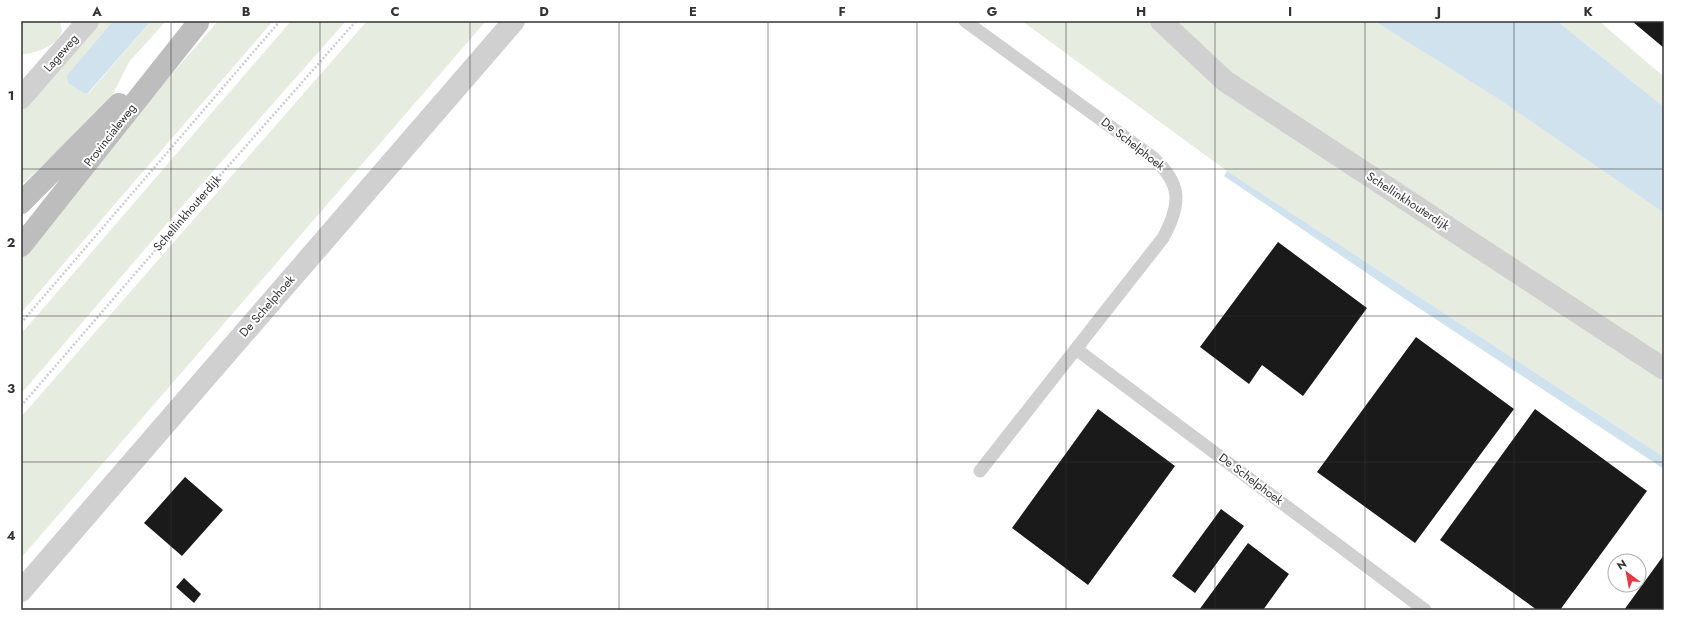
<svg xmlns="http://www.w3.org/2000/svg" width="1685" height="631" viewBox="0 0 1685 631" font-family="Jost,sans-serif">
  <rect width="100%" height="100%" fill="#fff"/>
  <path fill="#e6ecdf" d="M21 21H60L62 31C57 46 36 54 21 54Z
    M99 21H113L67 75 84 93H89L151 21H166L129 62 111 98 81 130 21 185V110Z
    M218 21H273L21 313V256L111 144Z
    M291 21H346L169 221 21 394V334Z
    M367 21H486L21 558V417Z
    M1022 21H1147L1182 50 1209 79 1664 382V457L1227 171Z
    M1172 21H1374L1500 100 1664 213V358L1223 68Z
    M1557 21H1599L1664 77V107Z"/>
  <path fill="#cfe2ee" d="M113 21H151L88 93H84L68 83 67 75Z
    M1374 21H1557L1664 107V213L1500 100Z
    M1227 171 1664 457V469L1405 299 1224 176Z"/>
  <path fill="#1a1a1a" d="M1634 21H1664V48L1633 22Z
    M1278 242 1367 308 1303 396 1262 365 1249 384 1200 347Z
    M1416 337 1514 409 1415 543 1317 472Z
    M1098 409 1175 466 1088 585 1012 528Z
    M1535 409 1647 491 1560 610H1537L1440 540Z
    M185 477 223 510 182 556 144 523Z
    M1221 509 1244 526 1195 593 1172 576Z
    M1248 543 1289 574 1263 610H1199Z
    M1664 555V610H1624L1661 559Z
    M184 578 201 594 194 603 176 587Z"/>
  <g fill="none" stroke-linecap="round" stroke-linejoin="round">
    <path stroke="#cdcdcd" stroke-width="2.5" stroke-dasharray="2 2" stroke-linecap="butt" d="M21 323 280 21
      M21 406 202 196 356 21"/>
    <path stroke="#d0d0d0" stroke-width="13" d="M965 21 1151 156C1182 183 1182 203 1163 238L980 471
      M1076 349 1425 610"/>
    <path stroke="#d0d0d0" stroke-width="22" d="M21 98 88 21
      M21 591 514 21"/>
    <path stroke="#d0d0d0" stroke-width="22" d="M1161 21 1225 81 1664 369"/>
    <path stroke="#bdbdbd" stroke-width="22" d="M21 203 119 104
      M21 246 198 23"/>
  </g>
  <path fill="none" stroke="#333" stroke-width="1" stroke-opacity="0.55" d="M171 21V610M320 21V610M470 21V610M619 21V610M768 21V610M917 21V610M1066 21V610M1215 21V610M1365 21V610M1514 21V610M21 169H1664M21 316H1664M21 462H1664"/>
  <g text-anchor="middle" stroke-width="4" stroke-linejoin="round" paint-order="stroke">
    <g font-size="12" fill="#333" stroke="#fff">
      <text transform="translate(61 53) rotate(-49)" y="4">Lageweg</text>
      <text transform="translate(110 135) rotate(-52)" y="4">Provincialeweg</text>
      <text transform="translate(1133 144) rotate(38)" y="4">De Schelphoek</text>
      <text transform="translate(1408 201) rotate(33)" y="4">Schellinkhouterdijk</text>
      <text transform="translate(187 213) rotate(-49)" y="4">Schellinkhouterdijk</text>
      <text transform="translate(267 306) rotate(-49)" y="4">De Schelphoek</text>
      <text transform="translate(1251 479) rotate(37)" y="4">De Schelphoek</text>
    </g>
  </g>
  <rect width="1685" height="631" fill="none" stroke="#ffffff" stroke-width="44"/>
  <g transform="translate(1627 573) rotate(328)"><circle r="19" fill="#ffffff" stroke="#adadad"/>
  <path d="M0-3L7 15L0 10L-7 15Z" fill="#e63946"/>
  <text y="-6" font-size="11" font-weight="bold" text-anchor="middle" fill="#333333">N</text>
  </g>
  <rect x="22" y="22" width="1641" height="587" fill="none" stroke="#333" stroke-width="1.5"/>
  <g font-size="13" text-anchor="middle" font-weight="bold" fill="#333">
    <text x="97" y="16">A</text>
    <text x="246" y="16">B</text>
    <text x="395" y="16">C</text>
    <text x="544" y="16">D</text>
    <text x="693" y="16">E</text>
    <text x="842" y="16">F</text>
    <text x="992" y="16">G</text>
    <text x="1141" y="16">H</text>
    <text x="1290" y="16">I</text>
    <text x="1439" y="16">J</text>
    <text x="1588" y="16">K</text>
    <text x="11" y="100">1</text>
    <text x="11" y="247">2</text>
    <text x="11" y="393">3</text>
    <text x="11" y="540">4</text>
  </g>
</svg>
